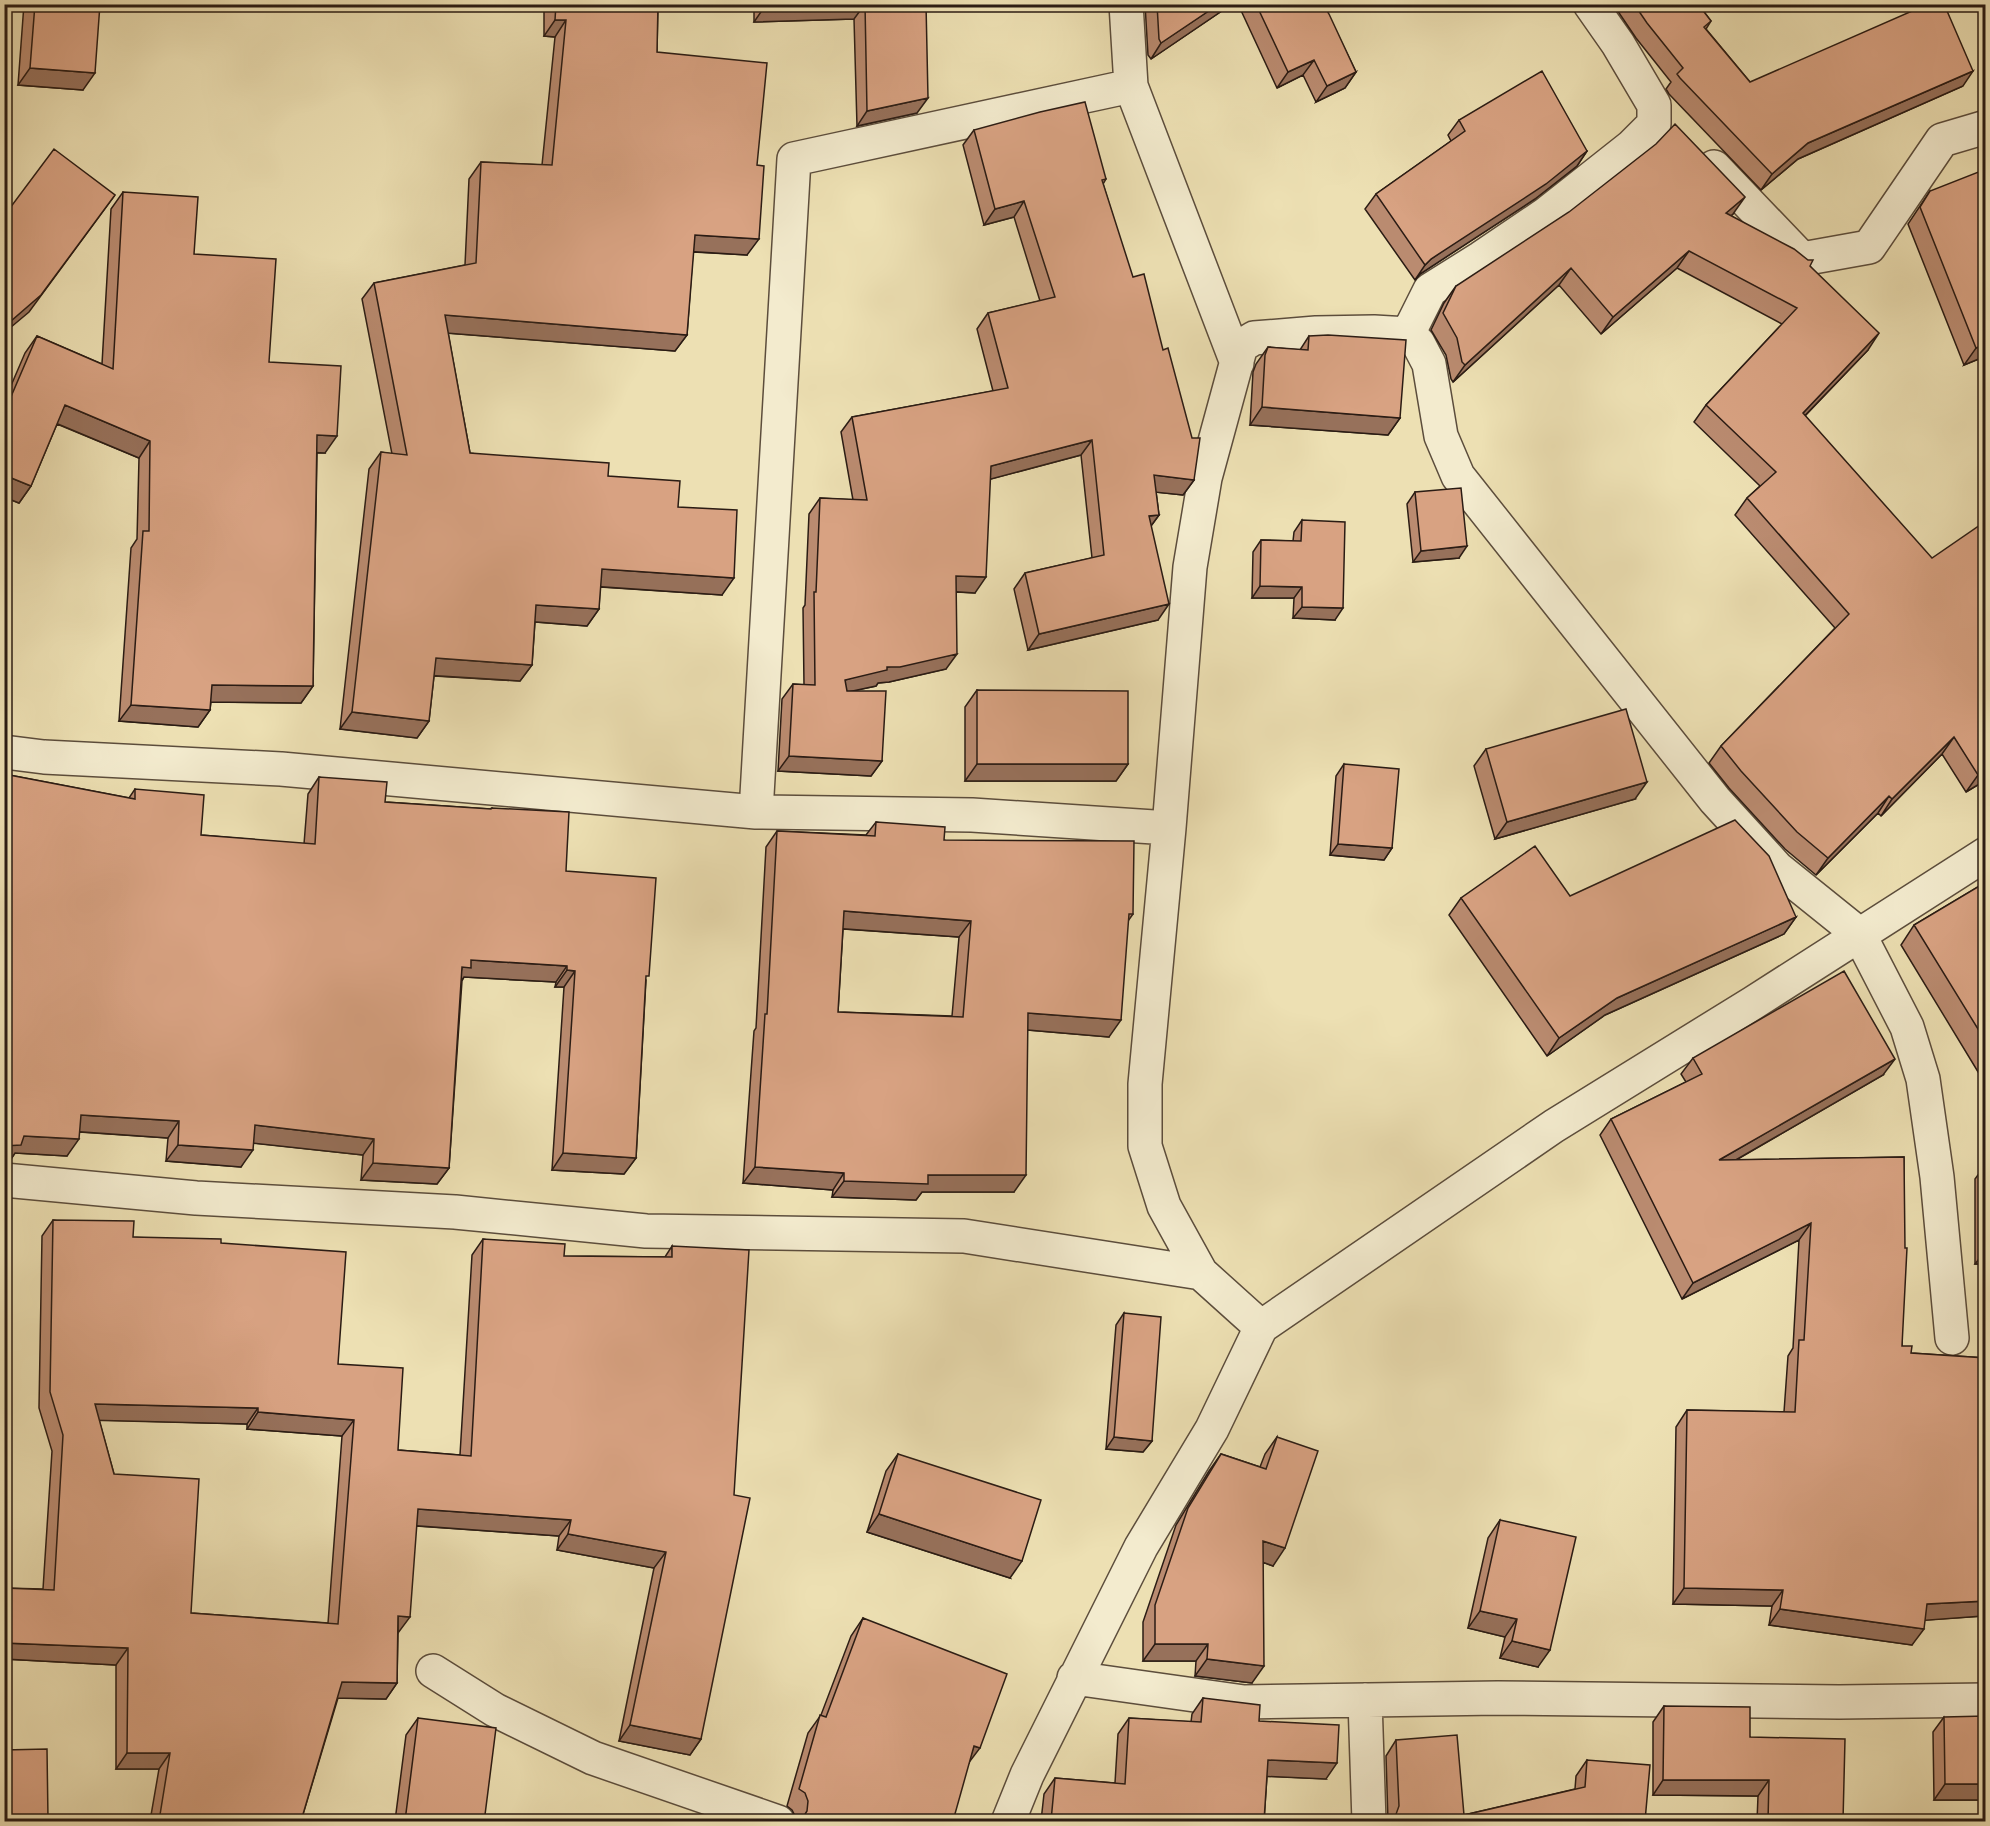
<svg xmlns="http://www.w3.org/2000/svg" width="1990" height="1826" viewBox="0 0 1990 1826" font-family="'EB Garamond',serif">
  <rect width="100%" height="100%" fill="#ede0b3"/>
  <filter id="stains"><feTurbulence type="fractalNoise" baseFrequency=".00333" numOctaves="4"/><feColorMatrix values="0 0 0 0 .2 0 0 0 0 .09 0 0 0 0 .02 0 0 0 .5 -.17"/></filter>
  <radialGradient id="worn" r=".72"><stop offset=".6" stop-color="#630" stop-opacity="0"/><stop offset="1" stop-color="#630" stop-opacity=".3"/></radialGradient>
  <g fill="none" stroke-linecap="round" stroke-linejoin="round">
    <defs>
      <path id="minor" d="M1126 4 1131 86 1237 363
        M1714 167 1802 259 1869 247 1942 140 1986 127
        M1408 334 1430 290 1481 258 1546 214 1632 146 1654 124V105L1618 44 1590 4
        M4 752 44 757 281 769 756 812 972 815 1169 828
        M756 812 794 159 1131 86
        M4 1180 196 1198 455 1212 646 1231 964 1236 1201 1273
        M1261 1327 1201 1273 1164 1206 1145 1146V1084L1169 828 1190 567 1205 478 1241 346 1254 338 1316 333 1374 332 1408 334 1418 343 1429 364 1441 436 1458 476 1715 800 1777 868 1859 934 1907 1027 1923 1079 1937 1177 1952 1338
        M433 1671 495 1710 593 1758 778 1822
        M1074 1678 1244 1702 1498 1698 1839 1702 1986 1700
        M1365 1700 1369 1822
        M1008 1822 1027 1775 1141 1547 1212 1429 1261 1327 1554 1126 1753 1003 1986 854"/>
    </defs>
    <use href="#minor" stroke="#5c4d3c" stroke-width="36"/>
    <use href="#minor" stroke="#f3ebce" stroke-width="33"/>
  </g>
  <path fill="#ba8b70" stroke="#2b1c14" stroke-width="1.5" fill-rule="evenodd" d="M24 4H100L83 90 18 85Z
    M544 4H658L657 52 747 255 693 252 687 335 675 351 448 333 470 453 608 476 678 507 722 595 600 587 599 609 587 626 535 622 532 665 520 681 434 676 429 721 417 738 340 729 369 469 381 452 392 454 362 299 374 283 465 265 469 179 481 162 542 165 555 37 544 36Z
    M754 4H926L917 113 857 126 854 19 754 22Z
    M1145 4H1232L1151 59 1148 55Z
    M1238 4H1323L1356 72 1345 88 1316 102 1303 75 1277 88Z
    M1613 4H1698L1711 21 1706 29 1750 82 1963 86 1798 159 1761 190 1669 94 1666 89 1671 82 1636 38Z
    M1459 120 1587 151 1577 166 1535 199 1420 274 1415 280 1365 209 1376 194 1451 141 1448 135Z
    M974 130 1106 179 1103 184 1194 480 1183 495 1156 492 1159 515 1151 526 1158 620 1028 650 1014 589 1025 573 1092 558 1081 455 990 479 975 593 956 592 946 669 889 682 878 683 876 686 851 691 882 761 871 776 778 771 782 699 793 684 804 685 803 608 805 605 809 514 820 498 853 500 841 432 852 417 993 391 977 329 988 313 1040 301 1014 217 984 225 963 145Z
    M1930 191 1986 356 1964 365 1908 224Z
    M123 192 194 254 269 362 325 453H317L313 686 301 703 211 702 210 710 198 727 119 721 131 548 137 539 139 458 57 424 31 486 19 503 4 497V402L25 353 37 336 102 364 111 209Z
    M1733 214 1731 216 1810 266 1868 350 1805 416 1986 780 1966 792 1942 754 1881 816 1878 813 1816 875 1785 849 1729 788 1709 763 1721 746 1835 628 1735 515 1747 498 1760 486 1694 422 1706 405 1782 324 1677 268 1601 334 1559 285 1453 382 1451 379 1446 355 1431 330 1444 303 1456 286Z
    M1309 336 1400 418 1388 435 1250 425 1253 372 1256 364 1268 347 1300 350Z
    M1415 492 1459 558 1413 562 1407 504Z
    M1302 520 1335 620 1293 618 1294 598H1252L1253 552 1261 540 1293 541 1294 532Z
    M977 690 1128 764 1116 781H965V707Z
    M1486 749 1635 799 1495 839 1474 766Z
    M1344 764 1392 848 1384 860 1330 855 1336 776Z
    M4 774 129 798 135 789 201 835 304 844 308 794 319 777 385 802 490 809 492 808 566 871 646 980 636 1158 624 1174 552 1170 564 987H555L556 982 464 977 462 981 449 1168 437 1184 361 1180 363 1155 254 1143 241 1167 166 1161 168 1138 79 1132 67 1156 15 1153 9 1162H4Z
    M876 822 944 840 1133 914 1128 921 1109 1037 1027 1030 1014 1192H922L916 1200 832 1197 833 1190 743 1183 754 1031 756 1028 766 847 777 831 866 835ZM843 929 959 937 952 1016 838 1012Z
    M1986 882V1085L1901 945 1914 925Z
    M1570 896 1796 917 1784 934 1605 1015 1547 1056 1449 915 1461 898Z
    M1693 1058 1883 1075 1736 1160 1904 1157 1902 1346 1911 1353 1986 1358V1613L1983 1616 1925 1620 1912 1645 1769 1625 1772 1606 1673 1604 1676 1427 1687 1410 1784 1412 1788 1356 1793 1348 1799 1240 1682 1299 1600 1135 1611 1119 1686 1082 1681 1074Z
    M1986 1164V1264H1975V1179Z
    M53 1220 133 1237 221 1243 338 1364 398 1450 460 1455 472 1255 483 1239 564 1256 665 1257 672 1246 701 1739 690 1755 619 1741 654 1568 557 1550 559 1536 416 1526 398 1633 397 1683 386 1699 338 1698 301 1821H150L159 1769H116V1665L4 1659V1588L43 1589 52 1451 39 1408 42 1236ZM99 1420 247 1424V1429L342 1436 328 1623 191 1613 114 1474Z
    M1124 1313 1152 1441 1143 1452 1106 1449 1116 1325Z
    M1277 1437 1273 1566 1263 1562 1252 1683 1195 1676 1196 1661H1143V1622L1176 1525 1209 1471 1221 1454 1260 1467 1265 1454Z
    M898 1454 1010 1578 867 1532 886 1471Z
    M1500 1520 1538 1667 1500 1658 1505 1637 1468 1628 1488 1538Z
    M863 1618 969 1763 796 1821V1818L792 1810 787 1806 808 1733 821 1715 851 1636Z
    M1203 1698 1259 1721 1326 1779 1267 1776 1264 1821H1041L1044 1794 1055 1778 1115 1783 1118 1734 1129 1718 1191 1722 1192 1714Z
    M1664 1706 1750 1737 1843 1821H1757L1758 1796 1653 1795V1722Z
    M1944 1717 1986 1800H1934L1933 1732Z
    M418 1718 485 1815 516 1821H395L406 1735Z
    M1396 1740 1464 1815 1575 1789 1576 1776 1587 1760 1645 1821H1388L1386 1756Z"/>
  <path fill="#97715b" stroke="#2b1c14" stroke-width="1.5" d="M844 4H865L854 19 754 22 765 6Z
    M1219 4H1232L1151 59 1161 43Z
    M555 20H566L555 37 544 36Z
    M1314 60 1303 75 1277 88 1288 72Z
    M30 68 95 73 83 90 18 85Z
    M1973 71 1963 86 1798 159 1761 190 1772 174 1808 143Z
    M1356 72 1345 88 1316 102 1327 86Z
    M928 98 917 113 857 126 867 111Z
    M1587 151 1577 166 1535 199 1420 274 1415 280 1425 265 1431 259Z
    M115 195 29 312 4 333V327Z
    M1745 197 1733 214 1714 230 1726 213Z
    M1024 201 1014 217 984 225 995 209Z
    M695 235 759 239 747 255 683 251Z
    M1689 251 1677 268 1601 334 1613 317Z
    M1571 268 1559 285 1453 382 1465 365Z
    M445 315 687 335 675 351 433 332Z
    M1879 333 1868 350 1791 430 1803 413Z
    M1986 344V356L1964 365 1976 348Z
    M65 405 150 441 139 458 53 422Z
    M1262 407 1400 418 1388 435 1250 425Z
    M317 435 337 436 325 453 305 452Z
    M1092 440 1081 455 980 482 991 466Z
    M4 475 31 486 19 503 4 497Z
    M1154 475 1194 480 1183 495 1144 491Z
    M1159 515 1148 530 1149 516Z
    M1467 546 1459 558 1413 562 1421 551Z
    M602 569 734 578 722 595 590 586Z
    M956 576 986 577 975 593 945 591Z
    M1260 586 1302 587 1294 598H1252Z
    M1169 604 1158 620 1028 650 1039 634Z
    M536 605 599 609 587 626 524 621Z
    M1302 607 1343 608 1335 620 1293 618Z
    M957 654 946 669 889 682 878 683 876 686 834 695 845 680 887 667Z
    M436 658 532 665 520 681 424 675Z
    M212 685 313 686 301 703 200 702Z
    M131 705 210 710 198 727 119 721Z
    M352 712 429 721 417 738 340 729Z
    M1954 737 1942 754 1881 816 1892 799Z
    M789 756 882 761 871 776 778 771Z
    M977 764H1128L1116 781H965Z
    M1986 770V780L1966 792 1978 775Z
    M1647 782 1635 799 1495 839 1507 822Z
    M1889 796 1878 813 1816 875 1828 858Z
    M1338 844 1392 848 1384 860 1330 855Z
    M844 911 971 921 959 937 832 928Z
    M1796 917 1784 934 1605 1015 1547 1056 1559 1038 1617 998Z
    M471 960 567 966 556 982 464 977 459 984 462 967Z
    M567 970 575 971 564 987H555Z
    M1028 1013 1121 1020 1109 1037 1016 1029Z
    M1895 1059 1883 1075 1708 1176 1719 1160Z
    M81 1115 179 1121 168 1138 69 1131Z
    M255 1125 374 1139 363 1155 243 1142Z
    M24 1136 79 1139 67 1156 15 1153 9 1162H4V1146Z
    M178 1145 253 1150 241 1167 166 1161Z
    M563 1153 636 1158 624 1174 552 1170Z
    M373 1163 449 1168 437 1184 361 1180Z
    M755 1167 844 1173 833 1190 743 1183Z
    M928 1175H1026L1014 1192H922L916 1200 832 1197 844 1181Z
    M1811 1223 1799 1240 1682 1299 1693 1283Z
    M1986 1250V1264H1975Z
    M95 1404 258 1408 247 1424 84 1420Z
    M258 1412 354 1420 342 1436 247 1429Z
    M1114 1437 1152 1441 1143 1452 1106 1449Z
    M418 1509 571 1520 559 1536 406 1525Z
    M879 1514 1022 1561 1010 1578 867 1532Z
    M568 1534 666 1552 654 1568 557 1550Z
    M1263 1541 1285 1548 1273 1566 1251 1558Z
    M1684 1588 1783 1590 1772 1606 1673 1604Z
    M1986 1601V1613L1983 1616 1916 1621 1927 1604Z
    M1780 1609 1924 1629 1912 1645 1769 1625Z
    M1480 1611 1517 1619 1505 1637 1468 1628Z
    M398 1616 410 1617 398 1633Z
    M1512 1641 1550 1650 1538 1667 1500 1658Z
    M4 1643 128 1648 116 1665 4 1659Z
    M1155 1644H1208L1196 1661H1143Z
    M1207 1659 1264 1666 1252 1683 1195 1676Z
    M342 1682 397 1683 386 1699 331 1698Z
    M630 1725 701 1739 690 1755 619 1741Z
    M974 1746 980 1748 967 1765Z
    M127 1753H170L159 1769H116Z
    M1268 1760 1337 1763 1326 1779 1257 1776Z
    M1663 1780H1769L1758 1796 1653 1795Z
    M1945 1784H1986V1800H1934Z
    M4 1819H48L46 1821H4Z"/>
  <path fill="#d8a282" stroke="#2b1c14" stroke-width="1.5" fill-rule="evenodd" d="M35 4H100L95 73 30 68Z
    M556 4H658L657 52 767 63 757 165 764 166 759 239 695 235 687 335 445 315 470 453 609 463 608 476 680 481 678 507 737 510 734 578 602 569 599 609 536 605 532 665 436 658 429 721 352 712 381 452 407 455 374 283 476 263 481 162 552 165 566 20H555Z
    M765 4H844L765 6Z
    M865 4H926L928 98 867 111Z
    M1157 4H1219L1161 43 1159 39Z
    M1256 4H1323L1329 14 1356 72 1327 86 1314 60 1288 72Z
    M1634 4H1698L1711 21 1704 27 1750 82 1928 4H1944L1973 71 1808 143 1772 174 1680 78 1677 74 1683 68 1647 23Z
    M1542 71 1587 151 1546 184 1431 259 1425 265 1376 194 1465 131 1459 120Z
    M1085 102 1106 179 1102 180 1133 277 1144 274 1163 350 1168 348 1192 438H1200L1194 480 1154 475 1159 515 1149 516 1169 604 1039 634 1025 573 1104 555 1092 440 991 466 986 577 956 576 957 654 900 667H887V670L845 680 847 691H886L882 761 789 756 793 684 815 685 814 592H816L820 498 867 500 852 417 1008 388 988 313 1055 297 1024 201 995 209 974 130 1040 112Z
    M1675 124 1745 197 1726 213 1794 249 1808 260H1813L1810 266 1879 333 1803 413 1932 558 1986 521V770L1978 775 1954 737 1892 799 1889 796 1828 858 1797 832 1741 771 1721 746 1849 614 1747 498 1776 472 1706 405 1797 308 1689 251 1613 317 1571 268 1465 365 1462 362 1457 338 1443 313 1456 286 1569 212 1656 144Z
    M54 149 115 195 41 295 4 327V216Z
    M1986 169V344L1976 348 1920 207 1930 191Z
    M123 192 198 197 194 254 276 259 269 362 341 366 337 436 317 435 313 686 212 685 210 710 131 705 143 531H149L150 441 65 405 31 486 4 475V413L37 336 113 369Z
    M1328 335 1406 340 1400 418 1262 407 1265 355 1268 347 1308 350 1309 336Z
    M1461 488 1467 546 1421 551 1415 492Z
    M1302 520 1345 522 1343 608 1302 607V587L1260 586 1261 540 1301 541Z
    M977 690 1128 691V764H977Z
    M1626 709 1647 782 1507 822 1486 749Z
    M1344 764 1399 769 1392 848 1338 844Z
    M4 774 135 799V789L204 795 201 835 315 844 319 777 387 782 385 802 491 809 492 808 569 812 566 871 656 878 649 976H646L636 1158 563 1153 575 971 567 970V966L471 960V968L462 967 449 1168 373 1163 374 1139 255 1125 253 1150 178 1145 179 1121 81 1115 79 1139 24 1136 21 1145 4 1146Z
    M1735 820 1769 856 1796 917 1617 998 1559 1038 1461 898 1535 846 1570 896Z
    M876 822 945 827 944 840 1134 841 1133 914H1129L1121 1020 1028 1013 1026 1175H928V1184L844 1181V1173L755 1167 765 1014H767L777 831 875 836ZM844 911 971 921 963 1017 838 1012Z
    M1986 882V1042L1914 925Z
    M1844 971 1895 1059 1719 1160 1904 1157 1905 1248H1907L1902 1346H1912L1911 1353 1986 1358V1601L1927 1604 1924 1629 1780 1609 1783 1590 1684 1588 1687 1410 1795 1412 1799 1340H1804L1811 1223 1693 1283 1611 1119 1702 1074 1693 1058Z
    M53 1220 134 1221 133 1237 221 1239V1243L346 1252 338 1364 403 1368 398 1450 471 1456 483 1239 565 1244 564 1256 672 1257V1246L749 1250 734 1495 750 1498 701 1739 630 1725 666 1552 568 1534 571 1520 418 1509 410 1617 398 1616 397 1683 342 1682 301 1821H159L170 1753H127L128 1648 4 1643V1588L54 1590 63 1435 50 1392ZM95 1404 258 1408V1412L354 1420 338 1624 191 1613 199 1479 114 1474Z
    M1124 1313 1161 1317 1152 1441 1114 1437Z
    M1277 1437 1318 1451 1285 1548 1263 1541 1264 1666 1207 1659 1208 1644H1155V1605L1188 1508 1221 1454 1266 1469Z
    M898 1454 1041 1500 1022 1561 879 1514Z
    M1500 1520 1576 1537 1550 1650 1512 1641 1517 1619 1480 1611Z
    M863 1618 1007 1674 980 1748 974 1746 953 1821H795L802 1819 807 1811 808 1801 805 1793 799 1789 820 1715 826 1717Z
    M1203 1698 1260 1705 1259 1721 1339 1725 1337 1763 1268 1760 1264 1821H1051L1055 1778 1125 1784 1129 1718 1201 1722Z
    M1664 1706 1750 1707V1737L1845 1739 1843 1821H1768L1769 1780H1663Z
    M1986 1716V1784H1945L1944 1717Z
    M418 1718 496 1728 485 1815 516 1821H405Z
    M1457 1735 1464 1815 1585 1787 1587 1760 1650 1765 1645 1821H1396L1395 1817 1399 1806 1396 1740Z
    M47 1749 48 1819H4V1750Z"/>
  <rect width="1990" height="1826" fill="none" stroke="#ede0b3" stroke-width="24"/>
  <rect x="6" y="6" width="1978" height="1814" fill="none" stroke="#2b1c14" stroke-width="3"/>
  <rect x="12" y="12" width="1966" height="1802" fill="none" stroke="#2b1c14" stroke-width="1.5"/>
  <rect width="100%" height="100%" filter="url(#stains)"/>
  <rect width="100%" height="100%" fill="url(#worn)"/>
</svg>
